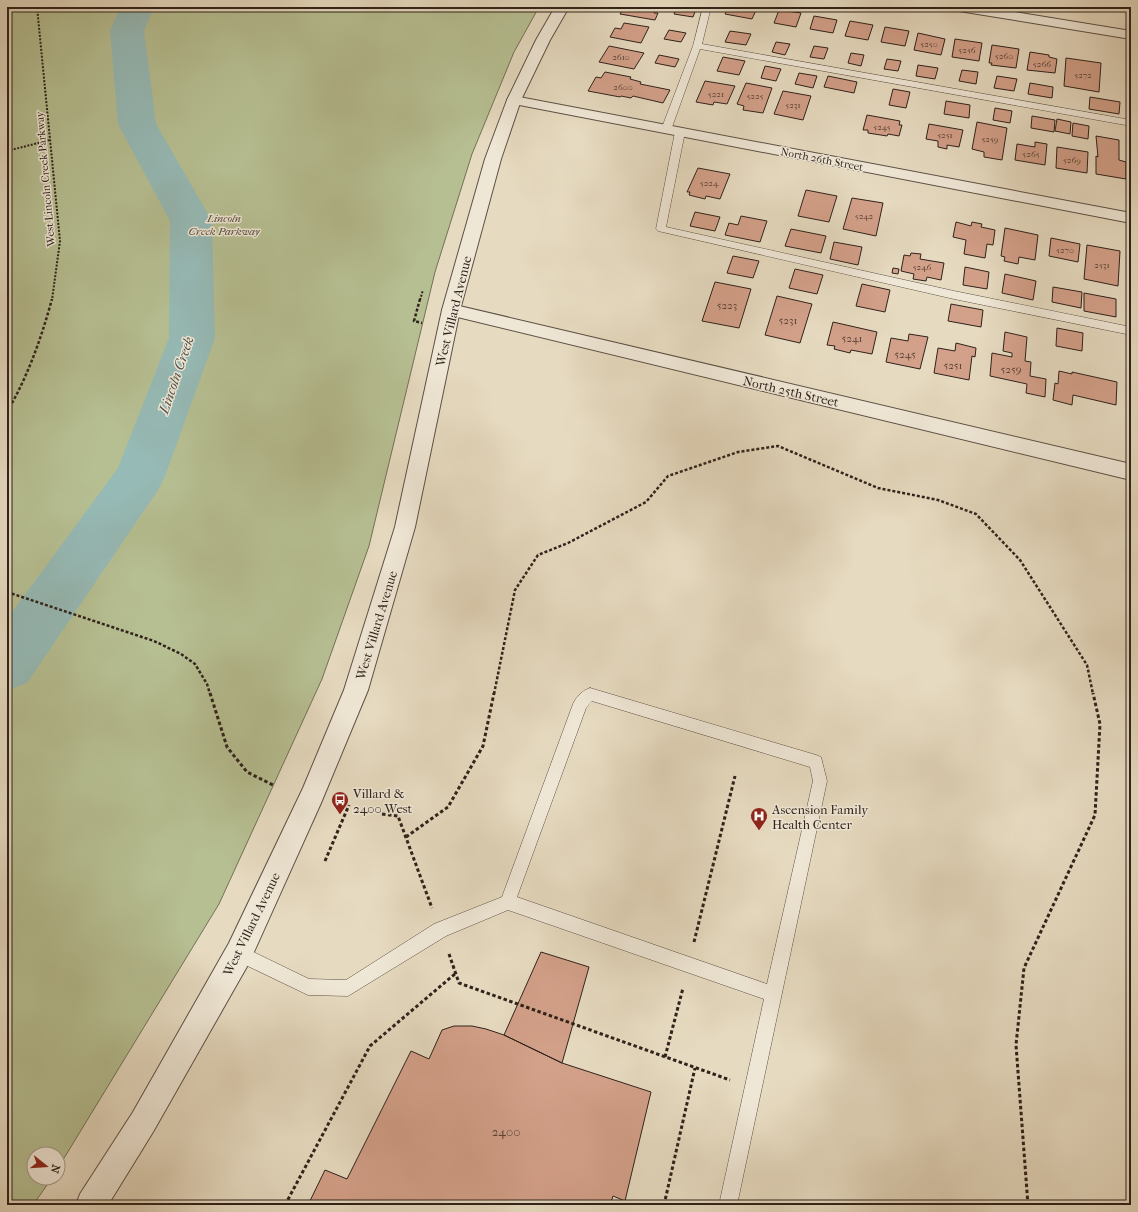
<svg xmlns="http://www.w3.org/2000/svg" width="1138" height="1212" viewBox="0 0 1138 1212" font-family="'IM FELL French Canon',serif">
  <rect width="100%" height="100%" fill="#e6dac0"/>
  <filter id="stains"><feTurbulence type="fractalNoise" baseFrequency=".005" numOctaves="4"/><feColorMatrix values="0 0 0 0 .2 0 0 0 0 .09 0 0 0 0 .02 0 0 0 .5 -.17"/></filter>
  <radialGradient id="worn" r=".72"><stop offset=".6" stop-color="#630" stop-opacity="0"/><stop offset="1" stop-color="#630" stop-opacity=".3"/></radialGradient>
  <path fill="#b6bf92" stroke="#727056" d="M7 7H539L514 52 472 154 435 272 369 546 322 679 219 904 58 1168V1154H34V1178H52L33 1205H7Z"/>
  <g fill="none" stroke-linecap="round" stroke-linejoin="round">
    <path fill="#96bab6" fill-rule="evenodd" d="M120 7H154L144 31 156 124 212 221 215 338 165 476 158 490 27 683 7 690V619L118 468 169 338 170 221 118 124 110 31Z"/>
  </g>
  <path fill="#d3a089" stroke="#2f221b" d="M624 7H657L654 13H658L655 20 620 14Z
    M677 7H683L696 9 693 17 674 14Z
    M729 7H754L757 8 752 19 725 14Z
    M779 10 801 13 796 27 774 23Z
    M814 16 837 20 833 33 810 29Z
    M850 21 873 25 868 40 845 36Z
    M624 23 649 27 641 43 610 37 615 28 621 29Z
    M885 27 909 31 905 46 881 42Z
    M669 30 686 33 681 42 664 39Z
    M730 31 751 34 746 45 725 42Z
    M918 33 945 39 941 55 914 50Z
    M955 39 982 43 979 61 952 57Z
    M776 42 790 44 785 55 772 52Z
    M992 45 1019 49 1016 68 991 65 992 63H989Z
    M609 46 644 53 634 69 599 62Z
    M814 46 828 48 824 59 810 57Z
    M1030 52 1049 55V57L1057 59 1055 73 1027 70Z
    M851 53 864 55 861 66 848 63Z
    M659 55 679 59 675 67 655 63Z
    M723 57 745 61 739 75 717 71Z
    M1066 58 1101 63 1099 92 1064 86Z
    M887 59 901 61 898 71 884 69Z
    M918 65 938 68 935 79 916 76Z
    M765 66 781 69 776 81 761 78Z
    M962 70 978 72 976 84 959 81Z
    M605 72 631 77 630 79 641 82 640 84 670 90 663 103 633 96 631 98 621 96 620 97 588 91 596 77 601 78Z
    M799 73 817 76 813 88 795 84Z
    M828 76 857 82 854 93 824 87Z
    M997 76 1017 79 1014 91 994 88Z
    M705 81 735 86 727 104 714 102 713 105 696 102Z
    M746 83 772 88 763 113 743 110 744 106 737 104Z
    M1030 83 1053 87 1052 98 1028 94Z
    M893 89 910 92 906 108 889 105Z
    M783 91 811 96 803 120 774 114Z
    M1090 97 1120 102 1119 114 1089 109Z
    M946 101 970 105 969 118 944 114Z
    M995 108 1012 111 1010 123 993 120Z
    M867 115 900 121 899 125H902L899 136 888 134 887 136 868 133V130H863Z
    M1032 116 1055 120 1054 132 1031 128Z
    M1057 119 1071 122 1070 134 1055 131Z
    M977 122 1007 128 1002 160 984 157V152L972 149Z
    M1073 123 1089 126 1088 139 1072 136Z
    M929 124 963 130 959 147 947 145V149L938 147V141L926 139Z
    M1096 136 1119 140V160L1126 162V179L1096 174V156L1098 157Z
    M1035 142 1047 144 1045 165 1015 160 1017 144 1035 147Z
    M1057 147 1088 152 1087 173 1056 168Z
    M698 168 730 174 720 199 706 196 705 199 689 195 690 192H687Z
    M806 190 837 196 829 222 798 216Z
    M852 198 883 203 876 236 843 229Z
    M695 212 720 217 715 231 690 226Z
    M741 216 767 221 760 242 725 235 729 223 738 225Z
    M956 222 971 226 972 222 982 224 981 227 995 230 993 245 987 244 985 258 964 254 966 240 953 237Z
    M1005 228 1038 235 1035 260 1019 257 1018 264 1004 261 1005 257 1001 256Z
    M791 229 826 236 821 253 785 246Z
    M1051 238 1080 244 1078 262 1049 256Z
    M834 242 862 247 858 265 830 259Z
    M1087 245 1120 251 1118 286 1084 279Z
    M911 253 921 254 920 259 944 263 941 280 927 277 926 281 913 279 914 274 901 271 904 255 910 256Z
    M733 256 759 261 753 278 727 273Z
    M965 267 989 272 987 289 963 285Z
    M893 268 899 269 898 274 892 273Z
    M795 269 823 275 817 294 789 288Z
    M1005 274 1036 281 1033 300 1002 293Z
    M715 282 751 289 739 328 702 321Z
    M862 284 890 290 885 312 856 306Z
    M1053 287 1082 292 1081 308 1052 302Z
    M1084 293 1116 299V317L1084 311Z
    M777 296 812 304 800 343 765 335Z
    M951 304 983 310 981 327 948 321Z
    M833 322 877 332 872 354 851 350 850 353 834 349 835 346 827 345Z
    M1057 328 1083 333 1082 351 1056 346Z
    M1005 332 1027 337 1025 361 1031 362 1030 376 1046 379 1045 397 1026 393 1027 384 990 376 992 353 1012 357V353L1003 351Z
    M909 334 928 337 920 369 886 362 891 338 908 341Z
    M956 343 976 348 975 357 972 356 969 380 934 373 938 348 955 351Z
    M1059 371 1072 374V372L1117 382 1116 405 1073 395 1072 405 1053 400 1055 383 1058 384Z
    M541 952 589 967 562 1063 504 1035Z
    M454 1026H472L486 1029 504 1035 562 1063 651 1092 625 1201 613 1196 610 1205H308L325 1170 347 1179 411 1051 429 1059 442 1030Z"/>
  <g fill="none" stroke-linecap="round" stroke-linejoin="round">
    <defs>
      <path id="service" d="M703 7H711L702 44 1131 120V126L700 49 671 130 666 133 663 132 661 130 693 46Z
        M680 129 685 132 666 227 954 291 1131 327V335L954 299 658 231 656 229 675 132Z
        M590 688 816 755 821 757 827 781 737 1205H719L764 999 508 910 446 936 348 996 308 995 233 959 231 953 233 947 239 945 309 979 346 980 434 924 502 897 573 704C576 697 583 690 590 688ZM592 701 810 767 813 781 767 984 517 897 586 708Z"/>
      <path id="minor" d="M952 7H984L1131 31V39L959 11 954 10Z
        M514 96 1131 213V223L509 103 507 100 509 97Z
        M451 304 1131 464V480L445 314 442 310 445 306Z"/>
      <path id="tertiary" d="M555 7H569L550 40 521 100 501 159 460 310 415 527 368 690 321 803 249 963 153 1132 108 1205H76L80 1194 133 1112 229 943 303 788 344 690 395 527 442 310 485 159 507 100 536 40Z"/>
    </defs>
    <use href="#service" stroke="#5d5044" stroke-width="1"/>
    <use href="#minor" stroke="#5d5044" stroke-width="2"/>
    <use href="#tertiary" stroke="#5d5044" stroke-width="2"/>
    <path stroke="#2f221b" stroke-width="2" stroke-dasharray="2 1.5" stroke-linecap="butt" d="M7 7H11
      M37 7 60 241 52 300
      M7 151 50 140
      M420 300 423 290"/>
    <path stroke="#2f221b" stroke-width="2.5" stroke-dasharray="3 2" stroke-linecap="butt" d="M420 299 414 321 422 323
      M7 412C28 376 41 339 52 299
      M7 592 154 641 181 654 195 664 207 684 210 694
      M494 694 515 590 538 555 568 543 646 502 668 476 738 452 778 446 878 488 938 500 976 514 1020 560 1087 665 1093 694"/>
    <path stroke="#2f221b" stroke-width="3" stroke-dasharray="3.5 2.5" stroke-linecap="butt" d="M210 693 227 747 247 772 273 785
      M382 814 398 816 432 908
      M406 837 448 807 483 746 494 693
      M325 861 349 805
      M694 942 735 776
      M449 954 459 983 730 1080
      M665 1057 683 988
      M285 1205 370 1046 456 973
      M664 1205 695 1068
      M1028 1205 1016 1045 1024 968 1095 815 1100 724 1093 693"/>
    <use href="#service" fill="#efe7d6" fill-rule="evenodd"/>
    <use href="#minor" fill="#efe7d6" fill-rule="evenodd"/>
    <use href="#tertiary" fill="#efe7d6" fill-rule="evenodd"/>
  </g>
  <defs>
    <symbol id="bus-pin" viewBox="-11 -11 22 30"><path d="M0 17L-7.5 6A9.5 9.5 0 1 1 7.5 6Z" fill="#8f2418" stroke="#efe7d6"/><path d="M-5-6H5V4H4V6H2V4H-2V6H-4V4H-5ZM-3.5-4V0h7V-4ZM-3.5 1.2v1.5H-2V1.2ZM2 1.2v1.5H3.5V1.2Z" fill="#fff"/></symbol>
    <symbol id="hospital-pin" viewBox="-11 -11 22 30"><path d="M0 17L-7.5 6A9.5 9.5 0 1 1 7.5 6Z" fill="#8f2418" stroke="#efe7d6"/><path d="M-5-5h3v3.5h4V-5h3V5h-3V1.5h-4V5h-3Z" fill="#fff"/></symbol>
  </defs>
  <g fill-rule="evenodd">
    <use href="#bus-pin" x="330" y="790" width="20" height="27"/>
    <use href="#hospital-pin" x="749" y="806" width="20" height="27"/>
  </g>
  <g text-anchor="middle" stroke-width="3" stroke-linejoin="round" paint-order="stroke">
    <g font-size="9" fill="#584236">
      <text x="929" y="47">5250</text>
      <text x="967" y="53">5256</text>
      <text x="1004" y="59">5260</text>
      <text x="621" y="60">2610</text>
      <text x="1042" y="67">5266</text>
      <text x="1083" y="78">5272</text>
      <text x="623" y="90">2600</text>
      <text x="716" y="97">5221</text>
      <text x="755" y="99">5225</text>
      <text x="793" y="108">5231</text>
      <text x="882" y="130">5245</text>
      <text x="945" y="138">5251</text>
      <text x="990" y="142">5259</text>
      <text x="1031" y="157">5265</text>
      <text x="1072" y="163">5269</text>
      <text x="709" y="186">5224</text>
      <text x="864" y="219">5242</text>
      <text x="1065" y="253">5270</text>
      <text x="1102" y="268">2531</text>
      <text x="922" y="270">5246</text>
    </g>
    <g font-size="11" fill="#2f221b" stroke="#efe7d6">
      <text transform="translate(822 159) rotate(11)" y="4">North 26th Street</text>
      <text transform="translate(45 179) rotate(-95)" y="4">West Lincoln Creek Parkway</text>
    </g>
    <g font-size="11" font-style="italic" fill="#514939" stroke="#efe7d6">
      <text x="224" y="222">Lincoln<tspan x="224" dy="13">Creek Parkway</tspan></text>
    </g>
    <g font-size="11" fill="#584236">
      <text x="727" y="309">5223</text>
      <text x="788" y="324">5231</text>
      <text x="852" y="342">5241</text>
      <text x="905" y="358">5245</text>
      <text x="953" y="369">5251</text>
      <text x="1011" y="373">5259</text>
    </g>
    <g font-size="13" fill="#2f221b" stroke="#efe7d6">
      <text transform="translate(453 311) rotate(-76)" y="5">West Villard Avenue</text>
      <text transform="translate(791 391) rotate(13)" y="5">North 25th Street</text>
      <text transform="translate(376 625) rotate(-73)" y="5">West Villard Avenue</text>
      <text transform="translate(251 924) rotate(-64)" y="5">West Villard Avenue</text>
    </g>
    <g font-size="13" fill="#2f221b" stroke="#efe7d6" text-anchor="start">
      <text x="353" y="798">Villard &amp;<tspan x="353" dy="15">2400 West</tspan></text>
      <text x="772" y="814">Ascension Family<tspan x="772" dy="15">Health Center</tspan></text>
    </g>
    <g font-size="13" fill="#584236">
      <text x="506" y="1136">2400</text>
    </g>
    <g font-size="14" font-style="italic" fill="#4e504a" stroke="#efe7d6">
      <text transform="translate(176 375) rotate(-71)" y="5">Lincoln Creek</text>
    </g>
  </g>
  <rect width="1138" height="1212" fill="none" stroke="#e6dac0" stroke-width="24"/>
  <rect x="8" y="8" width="1122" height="1196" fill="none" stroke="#2f221b" stroke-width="2"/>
  <rect x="12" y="12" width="1114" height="1188" fill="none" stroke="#2f221b"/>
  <g transform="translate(46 1166) rotate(107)"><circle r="19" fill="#efe7d6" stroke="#a2988b"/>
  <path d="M0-3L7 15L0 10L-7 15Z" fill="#8f2418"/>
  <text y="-6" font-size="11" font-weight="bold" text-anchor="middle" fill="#2f221b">N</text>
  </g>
  <rect width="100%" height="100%" filter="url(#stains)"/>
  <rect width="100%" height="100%" fill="url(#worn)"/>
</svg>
